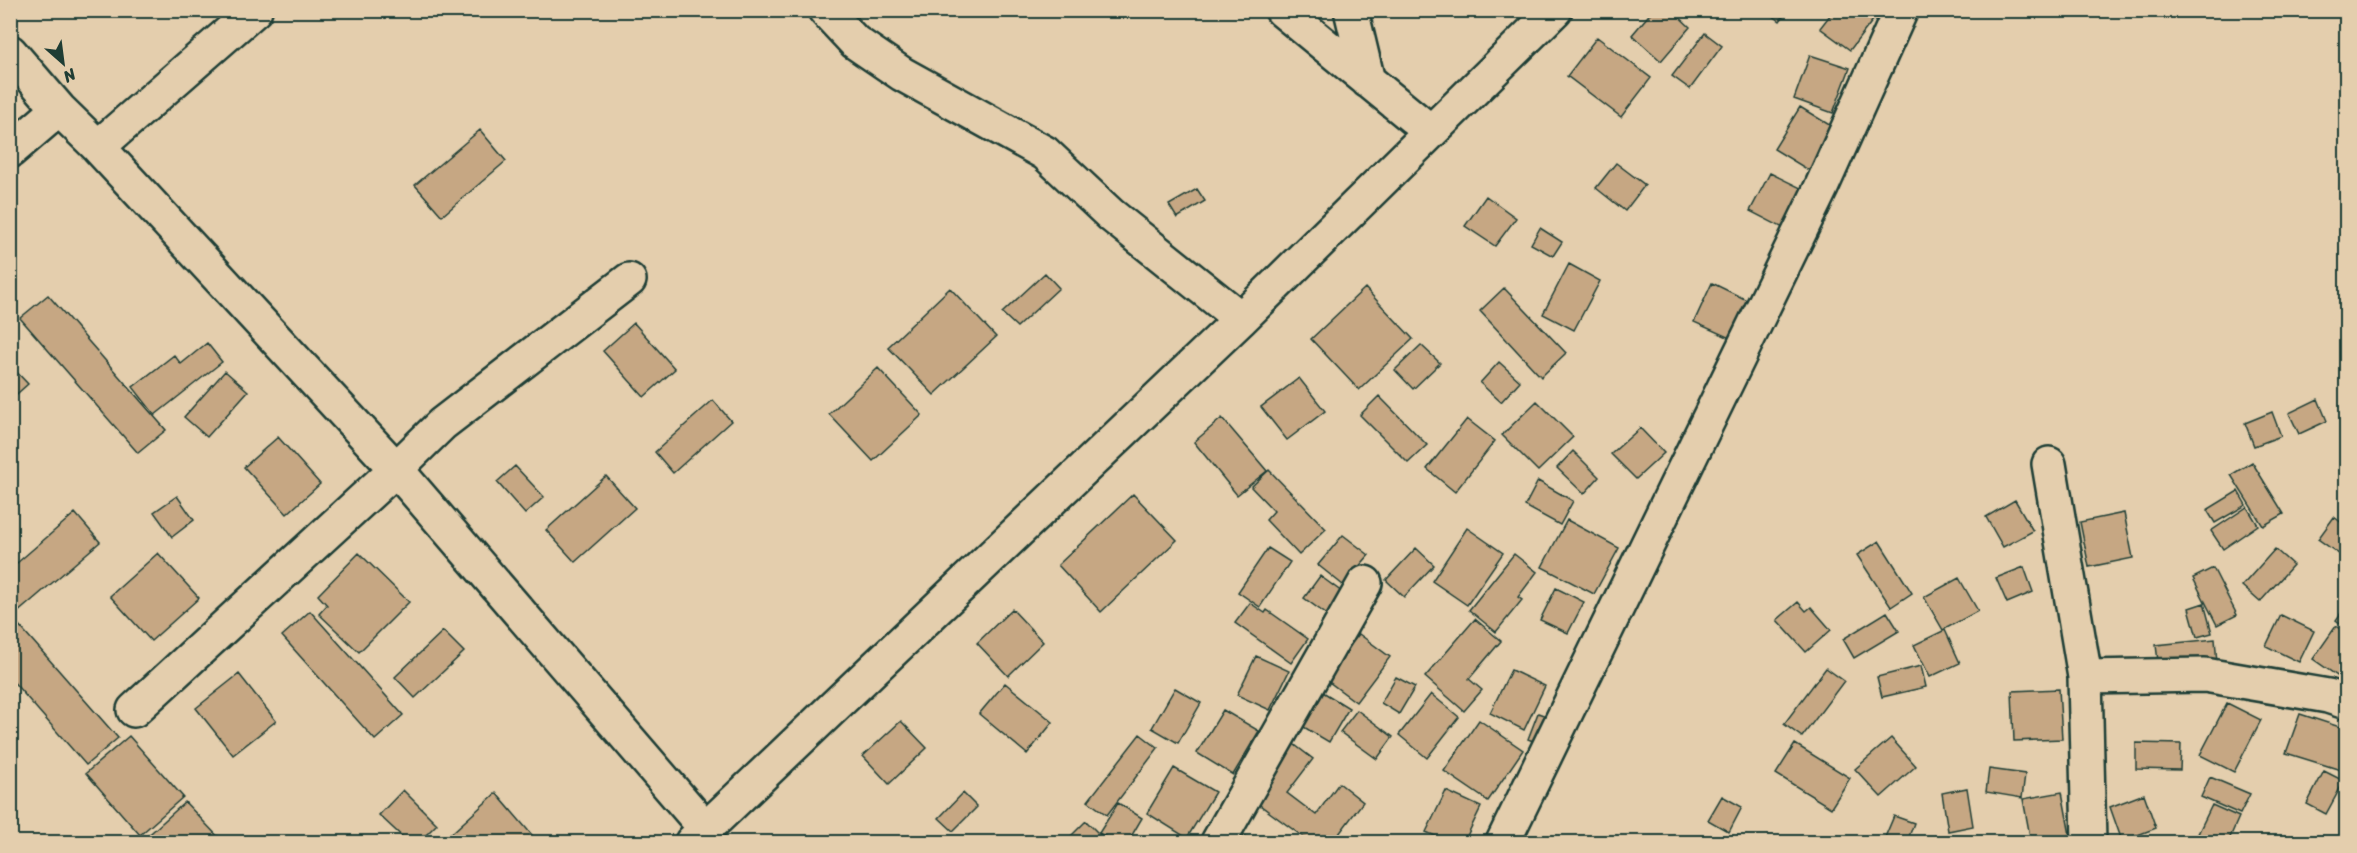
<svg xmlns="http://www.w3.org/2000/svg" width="2357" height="853" viewBox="0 0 2357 853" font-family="Sriracha,sans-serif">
  <rect width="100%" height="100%" fill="#e4cead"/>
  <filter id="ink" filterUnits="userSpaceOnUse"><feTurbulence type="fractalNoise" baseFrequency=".0167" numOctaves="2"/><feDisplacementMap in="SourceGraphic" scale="12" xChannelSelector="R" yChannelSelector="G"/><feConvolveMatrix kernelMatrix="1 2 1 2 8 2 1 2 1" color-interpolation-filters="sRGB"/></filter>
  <g filter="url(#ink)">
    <path fill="#c6a783" stroke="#1f3d34" stroke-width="1.5" d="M1653 10H1672L1690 27 1661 61 1632 35Z
      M1765 10H1788L1780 21Z
      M1834 10H1861L1873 20 1850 50 1820 28Z
      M1705 33 1722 46 1690 89 1672 76Z
      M1597 37 1651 78 1621 117 1567 76Z
      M1810 55 1850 68 1833 113 1794 99Z
      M1800 107 1836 129 1810 171 1774 149Z
      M480 130 506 161 442 216 415 185Z
      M1616 163 1645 185 1625 211 1596 188Z
      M1770 173 1807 191 1787 230 1750 211Z
      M1197 189 1205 201 1177 218 1169 205Z
      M1486 196 1516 218 1495 246 1465 226Z
      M1540 228 1562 242 1553 256 1531 244Z
      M1569 264 1600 281 1574 330 1543 314Z
      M1045 273 1059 288 1017 327 1002 313Z
      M1712 283 1749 301 1732 339 1694 322Z
      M950 288 996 337 934 395 888 347Z
      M1365 288 1413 339 1359 390 1311 339Z
      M1504 288 1566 353 1541 377 1480 311Z
      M48 295 166 430 138 453 20 318Z
      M634 323 675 369 644 397 603 351Z
      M207 343 222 362 155 415 133 387 174 355 181 364Z
      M1421 345 1440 363 1413 389 1395 370Z
      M1499 362 1520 381 1501 402 1480 383Z
      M10 365 28 384 10 400Z
      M878 368 922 415 873 461 829 414Z
      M225 371 248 391 207 437 184 417Z
      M1299 378 1325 411 1287 440 1261 407Z
      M1379 396 1427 445 1408 463 1360 415Z
      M2318 399 2327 421 2299 434 2289 413Z
      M713 400 731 421 673 473 655 452Z
      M1537 401 1573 437 1538 471 1502 435Z
      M2272 412 2281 436 2254 446 2245 423Z
      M1222 418 1267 471 1237 495 1194 442Z
      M1467 419 1495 441 1455 492 1427 469Z
      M1640 428 1664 453 1636 479 1611 454Z
      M278 437 320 484 287 514 244 467Z
      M1573 451 1599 477 1584 494 1557 468Z
      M2252 462 2284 514 2263 526 2231 475Z
      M515 466 544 497 525 514 497 482Z
      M1269 470 1326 529 1299 555 1266 520 1274 511 1251 487Z
      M606 476 635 508 575 562 546 530Z
      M1538 481 1573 501 1560 525 1525 506Z
      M2238 491 2246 505 2215 523 2207 510Z
      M1133 494 1177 540 1101 612 1058 565Z
      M177 496 194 520 172 537 154 512Z
      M2015 500 2033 531 2003 547 1986 517Z
      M2247 507 2258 525 2223 549 2211 531Z
      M75 513 100 542 17 613 10 606V569Z
      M2124 513 2133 558 2089 567 2080 522Z
      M2334 517 2346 526V559L2318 539Z
      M1567 520 1619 548 1594 594 1542 567Z
      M1467 528 1503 553 1467 605 1432 581Z
      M1343 535 1369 555 1343 585 1318 565Z
      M1879 541 1912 593 1891 607 1857 555Z
      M1268 548 1290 562 1260 607 1238 592Z
      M1416 548 1434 565 1404 597 1386 580Z
      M2275 549 2293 565 2260 602 2242 586Z
      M158 553 199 598 151 641 110 596Z
      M359 553 409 602 359 652 319 614 327 605 318 595Z
      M1514 554 1537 572 1518 597 1522 600 1496 632 1469 610Z
      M2024 567 2033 592 2007 603 1996 578Z
      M2213 568 2237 615 2217 625 2193 578Z
      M1320 576 1346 595 1330 617 1304 598Z
      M1959 578 1978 611 1943 630 1924 597Z
      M1556 588 1584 602 1568 633 1540 620Z
      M1798 602 1806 611 1811 607 1831 630 1806 652 1777 620Z
      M1250 603 1265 613 1267 610 1308 639 1291 663 1235 623Z
      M2204 603 2212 633 2197 637 2189 608Z
      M2346 606V628L2336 620Z
      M1012 609 1043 642 1008 676 977 643Z
      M310 611 403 715 375 740 282 636Z
      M1887 612 1899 631 1854 658 1843 639Z
      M10 615 118 738 86 765 10 678Z
      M2281 615 2314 631 2299 662 2266 646Z
      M1475 619 1501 641 1469 679 1482 690 1464 711 1425 677Z
      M2336 626 2346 634V682L2313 659Z
      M1945 630 1960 663 1930 677 1914 645Z
      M443 631 464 652 415 698 395 677Z
      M1359 634 1390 657 1356 702 1325 679Z
      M2215 639 2217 663 2159 669 2156 645Z
      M1256 656 1289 671 1270 710 1237 695Z
      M1921 666 1926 687 1882 697 1877 677Z
      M1826 668 1844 681 1802 737 1784 724Z
      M1511 670 1545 686 1524 730 1490 713Z
      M239 674 276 721 233 755 196 708Z
      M1396 677 1415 687 1399 714 1381 703Z
      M1005 683 1053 722 1027 754 979 714Z
      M1175 688 1201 703 1178 743 1152 728Z
      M1318 689 1349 708 1329 742 1297 723Z
      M2059 689 2062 739 2014 741 2012 691Z
      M1431 694 1459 717 1427 758 1399 735Z
      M2227 703 2261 720 2234 772 2200 755Z
      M1223 710 1259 731 1233 775 1197 753Z
      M1357 710 1393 737 1377 759 1340 732Z
      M1538 713 1557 720 1546 746 1528 739Z
      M2300 714 2346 729V764L2344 771 2286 753Z
      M1479 720 1523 750 1488 801 1444 771Z
      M901 721 927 748 889 784 863 756Z
      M1140 734 1158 748 1107 815 1088 801Z
      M129 736 183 797 140 835 86 773Z
      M1891 738 1916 766 1881 797 1855 769Z
      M1291 742 1313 759 1287 793 1316 815 1339 783 1363 802 1333 842H1310L1249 797Z
      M2136 743 2181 744 2180 770 2136 769Z
      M1795 744 1850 778 1831 808 1776 774Z
      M1174 768 1215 792 1187 838 1147 813Z
      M1989 769 2025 774 2022 798 1986 792Z
      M2324 771 2344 781 2326 814 2307 804Z
      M2210 777 2250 794 2240 814 2201 797Z
      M1967 788 1973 826 1948 831 1942 793Z
      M403 790 437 824 419 842H408L379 815Z
      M1446 791 1481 807 1464 842H1449L1426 832Z
      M2062 792 2070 835 2031 842 2023 799Z
      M496 793 538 842H442Z
      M963 793 977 807 953 831 939 818Z
      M2144 794 2156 828 2122 841 2110 807Z
      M1722 796 1742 807 1729 832 1708 820Z
      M185 802 223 842H141Z
      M1118 803 1142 818 1128 842H1115L1099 833Z
      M2212 805 2239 817 2228 842H2194Z
      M1894 816 1914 823 1907 842H1883Z
      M1086 821 1103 838 1098 842H1071L1068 839Z
      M1237 831 1256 842H1231Z"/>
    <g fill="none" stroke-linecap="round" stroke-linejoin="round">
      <defs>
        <path id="minor" d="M825 10 855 42 902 74 1045 153 1111 215 1241 319
          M1282 10 1431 132
          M1351 10 1368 81
          M10 52 59 109 98 147 396 469 706 829
          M98 147 255 10
          M10 151 59 109
          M2049 464 2085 677 2089 842
          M2085 677 2205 675 2328 696 2346 702
          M134 710 396 469 442 424 629 280
          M692 842 1241 319 1555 10
          M1218 842 1365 583
          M1503 842 1821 188 1901 10"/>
      </defs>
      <use href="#minor" stroke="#1f3d34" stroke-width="38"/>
      <use href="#minor" stroke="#e4cead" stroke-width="33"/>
    </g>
  </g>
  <rect width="2357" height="853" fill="none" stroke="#e4cead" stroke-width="36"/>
  <rect x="18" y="18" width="2321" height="817" fill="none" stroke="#1f3d34" stroke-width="2" filter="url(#ink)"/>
  <g transform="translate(63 63) rotate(152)" stroke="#e4cead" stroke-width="4.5" paint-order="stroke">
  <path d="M0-4.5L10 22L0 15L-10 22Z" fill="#1f3d34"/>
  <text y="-9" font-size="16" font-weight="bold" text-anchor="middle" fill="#1f3d34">N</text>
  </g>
</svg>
